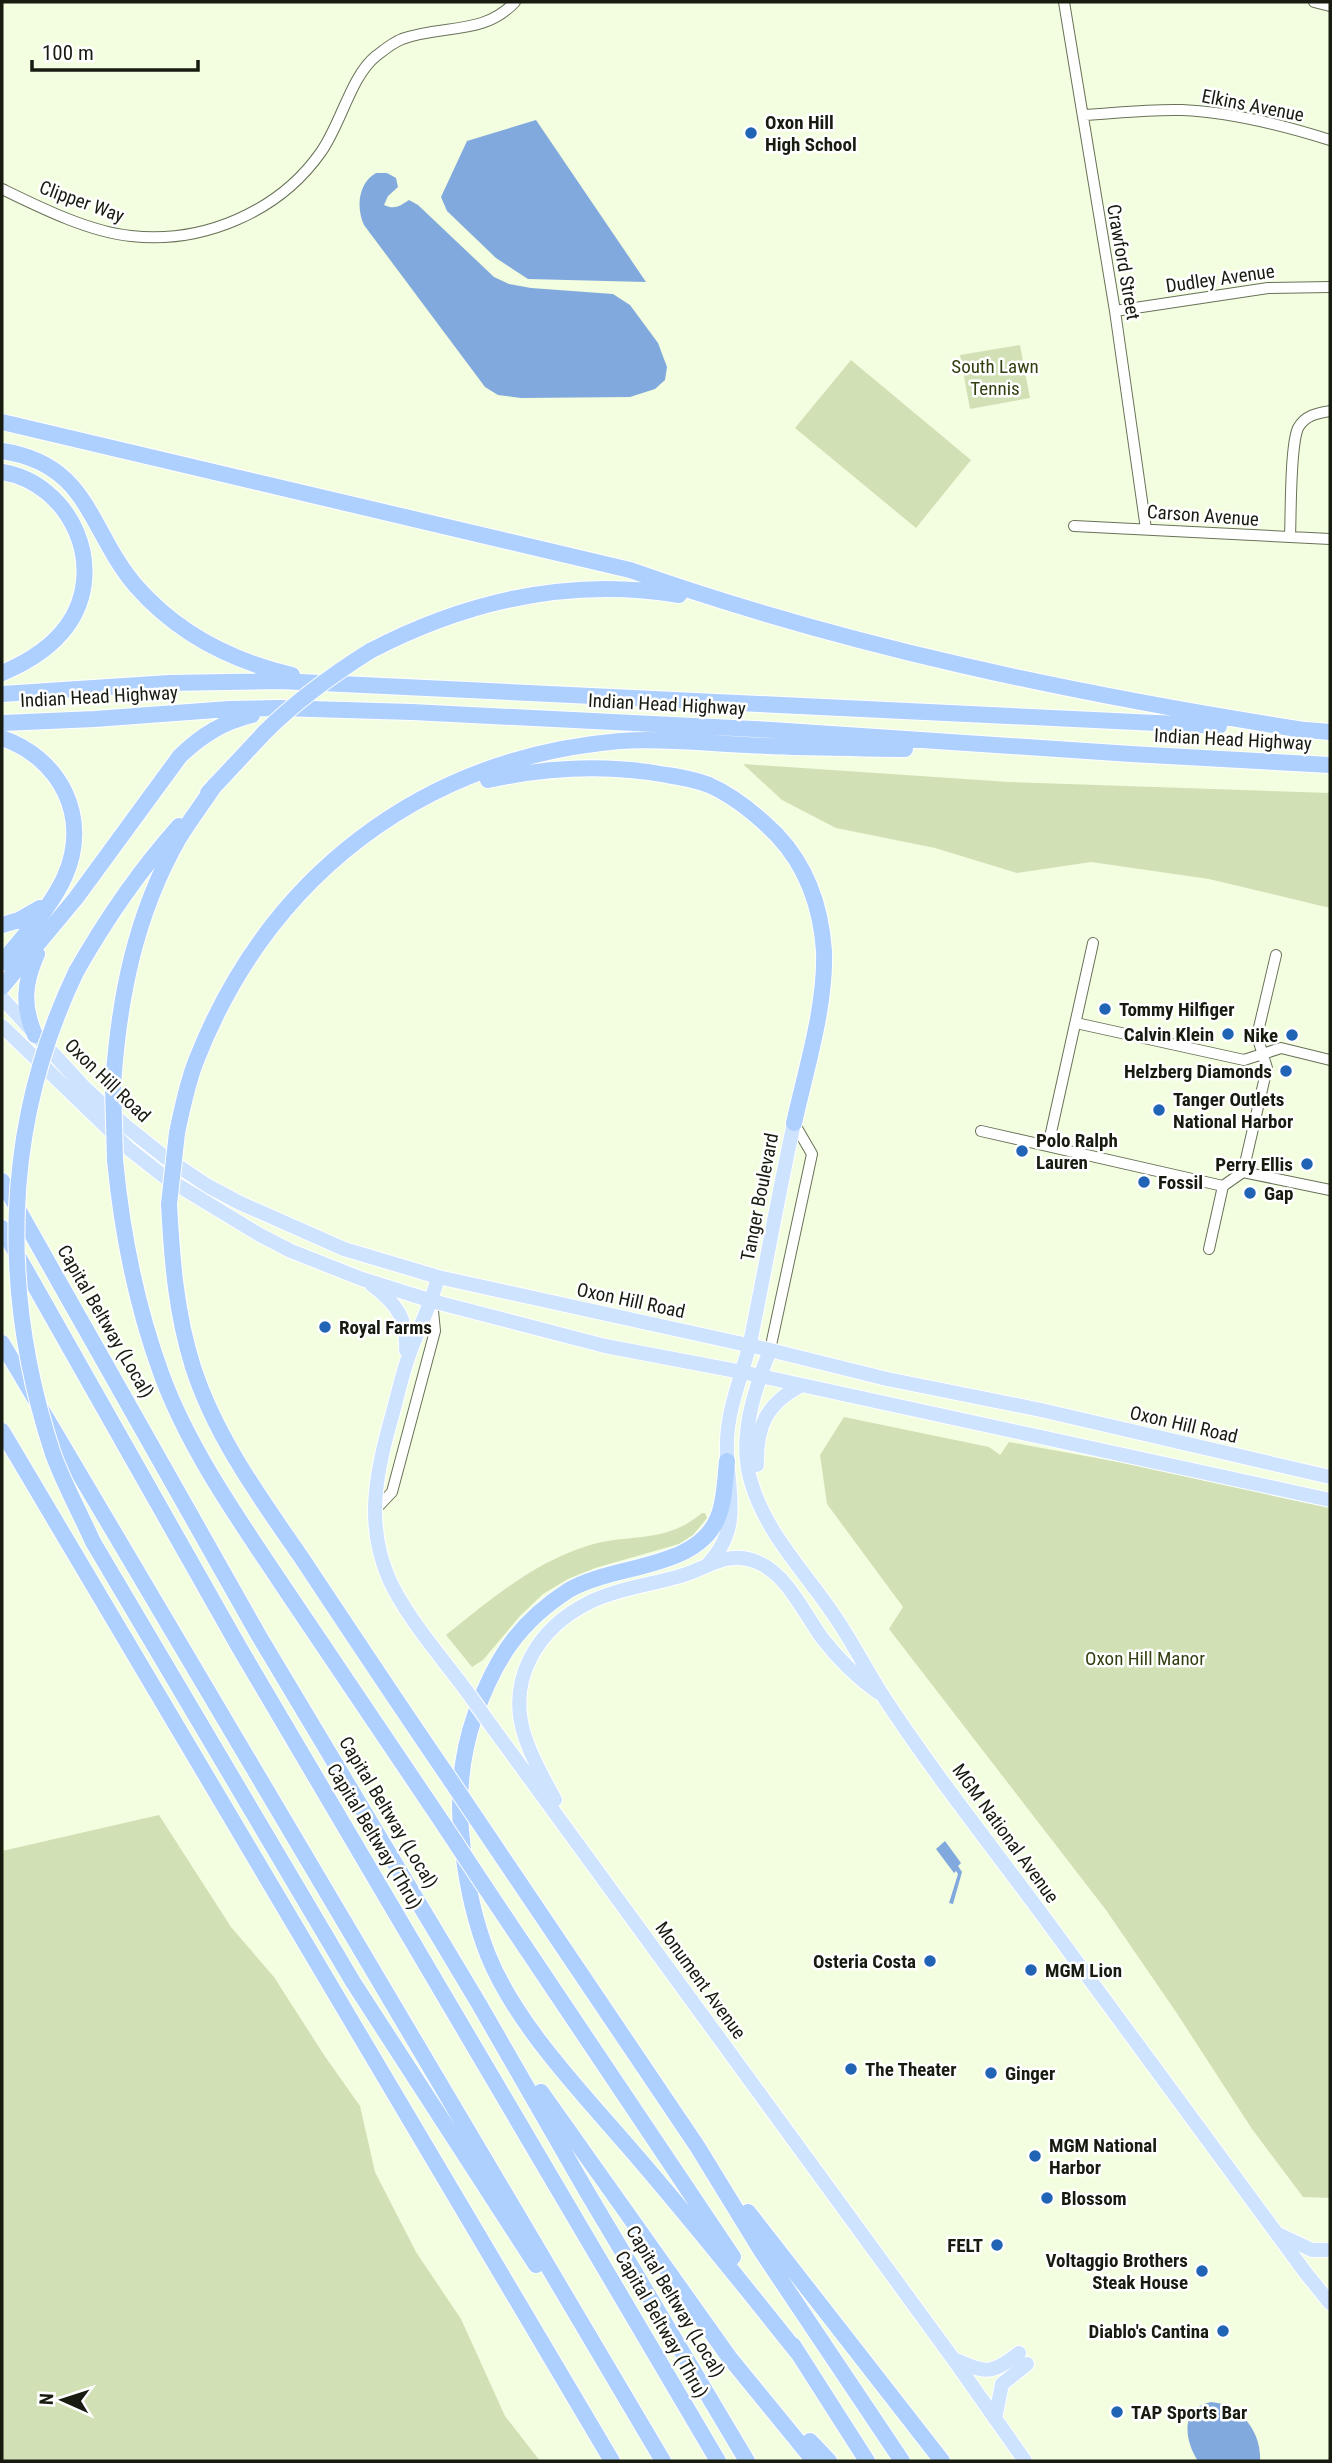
<svg xmlns="http://www.w3.org/2000/svg" width="1332" height="2463" viewBox="0 0 1332 2463" font-family="'Roboto Condensed',sans-serif">
  <rect width="100%" height="100%" fill="#f3fee0"/>
  <path fill="#d1e1b5" d="M1020 345 1030 398 970 409 960 355Z
    M851 360 971 460 916 528 795 428Z
    M743 764 1009 782 1330 793V908L1209 879 1091 862 1017 873 935 848 836 828 782 800Z
    M844 1417 989 1447 1000 1455 1009 1442 1330 1501V2198L1303 2197 1252 2129 1176 2012 1106 1910 889 1629 903 1607 827 1504 820 1455Z
    M702 1513H705L707 1518 693 1535 679 1544 595 1568 568 1579 543 1594 520 1616 483 1660 472 1667 446 1635C491 1599 534 1562 590 1545 632 1533 665 1544 702 1513Z
    M159 1815 231 1927 274 1977 324 2055 360 2106 375 2172 416 2252 461 2319 505 2416 540 2461H2V1851Z"/>
  <path fill="#81a9dd" d="M536 120 646 282 528 279 496 258 447 211 441 197 467 141Z
    M376 173H387L396 178 398 187 388 196 384 205C395 210 400 206 409 200L418 205 494 277 509 284 531 288 613 294 630 305 658 343 667 367 665 380 655 389 630 397 521 398 498 395 485 387 364 225C356 208 358 183 376 173Z
    M945 1841 961 1863 958 1866 962 1872 953 1904 949 1903 958 1874 956 1871 954 1873 936 1849Z
    M1211 2402C1240 2404 1262 2432 1260 2461H1198C1185 2441 1179 2409 1211 2402Z"/>
  <g fill="none" stroke-linecap="round" stroke-linejoin="round">
    <defs>
      <path id="minor" d="M1064 2 1115 311 1146 529
        M1314 2 1330 6
        M1084 115C1117 113 1149 109 1182 110 1232 112 1282 125 1330 140
        M2 189C39 207 89 232 131 236 203 244 279 212 321 152 341 124 351 76 376 56 384 50 392 43 402 39 443 24 483 36 515 2
        M1115 311 1268 288 1330 287
        M1074 526 1330 539
        M1290 537C1291 514 1290 446 1298 428 1305 415 1318 413 1330 411
        M1076 1023 1244 1060 1281 1048 1330 1060
        M981 1131 1223 1186 1243 1172 1330 1190
        M1048 1146 1093 943
        M1243 1172 1267 1068 1257 1036 1276 955
        M1209 1249 1223 1186
        M770 1350 812 1154 794 1123
        M376 1509 392 1492 435 1331 432 1301"/>
      <path id="major" d="M2 998 83 1086 127 1127 166 1158 208 1186 240 1203 344 1249 438 1277 770 1350 887 1379 1041 1410 1330 1477
        M2 1026 129 1149 166 1178 260 1235 291 1251 362 1279 432 1301 605 1346 742 1372 1330 1500
        M438 1277C431 1307 416 1332 407 1361 400 1382 396 1403 390 1423 375 1477 366 1526 389 1579 406 1617 443 1659 468 1693
        M372 1285C397 1304 407 1318 406 1350
        M770 1350C754 1391 737 1441 752 1485 769 1540 814 1581 843 1629 857 1651 869 1674 883 1696 934 1774 994 1849 1049 1924 1134 2040 1220 2156 1305 2272L1330 2303
        M757 1465C756 1427 766 1404 800 1386
        M709 1563C745 1524 725 1487 727 1441 728 1407 742 1376 750 1343 765 1270 778 1196 794 1123
        M490 1724 954 2360 1025 2461
        M555 1800C544 1779 532 1759 525 1737 506 1680 537 1628 590 1602 617 1589 648 1585 677 1577 705 1570 727 1549 757 1562 787 1574 804 1613 822 1638 839 1660 856 1677 879 1693
        M1278 2234 1312 2250H1330
        M956 2360C988 2374 991 2374 1019 2353
        M995 2419 1002 2384 1027 2364"/>
      <path id="highway" d="M2 422 630 570C848 647 1075 694 1304 730
        M2 451C90 464 88 530 136 586 177 633 232 661 292 675
        M2 472C71 483 109 568 67 626 51 648 26 663 2 673
        M370 651C466 601 571 577 679 595
        M2 694 169 683 279 681 1219 726
        M2 723 95 719 229 709 278 708 412 712 772 730 1131 754 1330 765
        M1294 729 1330 732
        M2 738C60 758 91 817 65 876 51 908 23 936 2 963
        M488 780C548 767 607 764 667 775 681 777 696 780 709 785 734 796 757 815 777 835 807 867 821 907 824 951 826 1006 806 1069 794 1123
        M208 793 265 732
        M2 925 19 920 40 908
        M76 972C106 919 139 871 179 826
        M2 987 76 898 180 756C202 735 223 722 252 715
        M35 1035C22 1006 24 983 37 954
        M113 1085C119 998 135 915 179 838 190 820 203 803 215 785
        M177 1133C182 1109 187 1084 196 1061 268 877 421 758 620 741 661 738 705 743 747 745 799 748 852 748 905 749
        M115 1160C122 1233 136 1304 161 1373 188 1447 235 1514 279 1580 333 1661 388 1741 442 1822
        M2 1181 259 1636 479 2004 587 2192 747 2461
        M169 1204C172 1260 176 1313 193 1367 216 1438 261 1499 303 1560 350 1631 397 1702 445 1772
        M2 1228 239 1647 718 2461
        M2 1343 663 2461
        M2 1431 612 2461
        M727 1461C725 1479 725 1500 718 1517 698 1570 612 1564 569 1590 519 1622 495 1659 475 1715 460 1758 457 1805 463 1850 467 1886 475 1922 488 1955 518 2030 593 2104 645 2166 697 2227 747 2289 797 2352
        M93 1542 353 1982 536 2265
        M476 1818 697 2146 762 2252 902 2461
        M485 1887 733 2257
        M541 2092 729 2357 814 2461
        M748 2212 942 2461
        M793 2345 867 2461
        M810 2441 829 2461"/>
    </defs>
    <use href="#minor" stroke="#687258" stroke-width="12"/>
    <use href="#major" stroke="#fff" stroke-width="16"/>
    <use href="#highway" stroke="#fff" stroke-width="18"/>
    <use href="#minor" stroke="#fff" stroke-width="10"/>
    <use href="#major" stroke="#cee3fe" stroke-width="14"/>
    <use href="#highway" stroke="#aed0fe" stroke-width="16"/>
    <defs>
      <path id="major-bridge" d="M468 1693 490 1724"/>
      <path id="highway-bridge" d="M265 732C297 700 332 675 370 651
        M76 972C2 1127 0 1293 53 1454 64 1484 80 1513 93 1542
        M113 1085 115 1160
        M169 1204 177 1133
        M445 1772 476 1818
        M442 1822 485 1887"/>
    </defs>
    <use href="#major-bridge" stroke="#fff" stroke-width="16" stroke-linecap="butt"/>
    <use href="#highway-bridge" stroke="#fff" stroke-width="18" stroke-linecap="butt"/>
    <use href="#major-bridge" stroke="#cee3fe" stroke-width="14"/>
    <use href="#highway-bridge" stroke="#aed0fe" stroke-width="16"/>
  </g>
  <g fill="#2164b5" stroke="#fff" stroke-width="2.5">
    <circle cx="751" cy="133" r="7"/>
    <circle cx="1105" cy="1009" r="7"/>
    <circle cx="1228" cy="1034" r="7"/>
    <circle cx="1292" cy="1035" r="7"/>
    <circle cx="1286" cy="1071" r="7"/>
    <circle cx="1159" cy="1110" r="7"/>
    <circle cx="1022" cy="1151" r="7"/>
    <circle cx="1307" cy="1164" r="7"/>
    <circle cx="1144" cy="1182" r="7"/>
    <circle cx="1250" cy="1193" r="7"/>
    <circle cx="325" cy="1327" r="7"/>
    <circle cx="930" cy="1961" r="7"/>
    <circle cx="1031" cy="1970" r="7"/>
    <circle cx="851" cy="2069" r="7"/>
    <circle cx="991" cy="2073" r="7"/>
    <circle cx="1035" cy="2156" r="7"/>
    <circle cx="1047" cy="2198" r="7"/>
    <circle cx="997" cy="2245" r="7"/>
    <circle cx="1202" cy="2271" r="7"/>
    <circle cx="1223" cy="2331" r="7"/>
    <circle cx="1117" cy="2412" r="7"/>
  </g>
  <g text-anchor="middle" stroke-width="5" stroke-linejoin="round" paint-order="stroke">
    <g font-size="19" fill="#171b10" stroke="#fff">
      <text transform="translate(1253 105) rotate(11)" y="7">Elkins Avenue</text>
      <text transform="translate(82 201) rotate(20)" y="7">Clipper Way</text>
      <text transform="translate(1124 262) rotate(80)" y="7">Crawford Street</text>
      <text transform="translate(1220 278) rotate(-8)" y="7">Dudley Avenue</text>
      <text transform="translate(1203 515) rotate(4)" y="7">Carson Avenue</text>
      <text transform="translate(99 696) rotate(-3)" y="7">Indian Head Highway</text>
      <text transform="translate(667 704) rotate(3)" y="7">Indian Head Highway</text>
      <text transform="translate(1233 739) rotate(3)" y="7">Indian Head Highway</text>
      <text transform="translate(108 1080) rotate(44)" y="7">Oxon Hill Road</text>
      <text transform="translate(759 1197) rotate(-79)" y="7">Tanger Boulevard</text>
      <text transform="translate(631 1300) rotate(12)" y="7">Oxon Hill Road</text>
      <text transform="translate(106 1321) rotate(60)" y="7">Capital Beltway (Local)</text>
      <text transform="translate(1184 1424) rotate(13)" y="7">Oxon Hill Road</text>
      <text transform="translate(389 1812) rotate(59)" y="7">Capital Beltway (Local)</text>
      <text transform="translate(1006 1833) rotate(54)" y="7">MGM National Avenue</text>
      <text transform="translate(375 1836) rotate(59)" y="7">Capital Beltway (Thru)</text>
      <text transform="translate(701 1980) rotate(54)" y="7">Monument Avenue</text>
      <text transform="translate(676 2301) rotate(59)" y="7">Capital Beltway (Local)</text>
      <text transform="translate(662 2324) rotate(60)" y="7">Capital Beltway (Thru)</text>
    </g>
    <g font-size="19" font-weight="bold" fill="#171b10" stroke="#fff" text-anchor="start">
      <text x="765" y="129">Oxon Hill<tspan x="765" dy="22">High School</tspan></text>
      <text x="1119" y="1016">Tommy Hilfiger</text>
      <text x="1214" y="1041" text-anchor="end">Calvin Klein</text>
      <text x="1278" y="1042" text-anchor="end">Nike</text>
      <text x="1272" y="1078" text-anchor="end">Helzberg Diamonds</text>
      <text x="1173" y="1106">Tanger Outlets<tspan x="1173" dy="22">National Harbor</tspan></text>
      <text x="1036" y="1147">Polo Ralph<tspan x="1036" dy="22">Lauren</tspan></text>
      <text x="1293" y="1171" text-anchor="end">Perry Ellis</text>
      <text x="1158" y="1189">Fossil</text>
      <text x="1264" y="1200">Gap</text>
      <text x="339" y="1334">Royal Farms</text>
      <text x="916" y="1968" text-anchor="end">Osteria Costa</text>
      <text x="1045" y="1977">MGM Lion</text>
      <text x="865" y="2076">The Theater</text>
      <text x="1005" y="2080">Ginger</text>
      <text x="1049" y="2152">MGM National<tspan x="1049" dy="22">Harbor</tspan></text>
      <text x="1061" y="2205">Blossom</text>
      <text x="983" y="2252" text-anchor="end">FELT</text>
      <text x="1188" y="2267" text-anchor="end">Voltaggio Brothers<tspan x="1188" dy="22">Steak House</tspan></text>
      <text x="1209" y="2338" text-anchor="end">Diablo's Cantina</text>
      <text x="1131" y="2419">TAP Sports Bar</text>
    </g>
    <g font-size="19" fill="#324011" stroke="#fff">
      <text x="995" y="373">South Lawn<tspan x="995" dy="22">Tennis</tspan></text>
      <text x="1145" y="1665">Oxon Hill Manor</text>
    </g>
  </g>
  <rect width="1332" height="2463" fill="none" stroke="#171b10" stroke-width="7"/>
  <g transform="translate(63 2400) rotate(273)" stroke="#ffffff" stroke-width="5" paint-order="stroke">
  <path d="M0-5L12 26L0 18L-12 26Z" fill="#171b10"/>
  <text y="-10" font-size="19" font-weight="bold" text-anchor="middle" fill="#171b10">N</text>
  </g>
  <path d="M32 60v10h166v-10" fill="none" stroke="#171b10" stroke-width="3.5"/>
  <text x="42" y="60" font-size="21" fill="#171b10" stroke="#ffffff" stroke-width="5" paint-order="stroke">100 m</text>
</svg>
